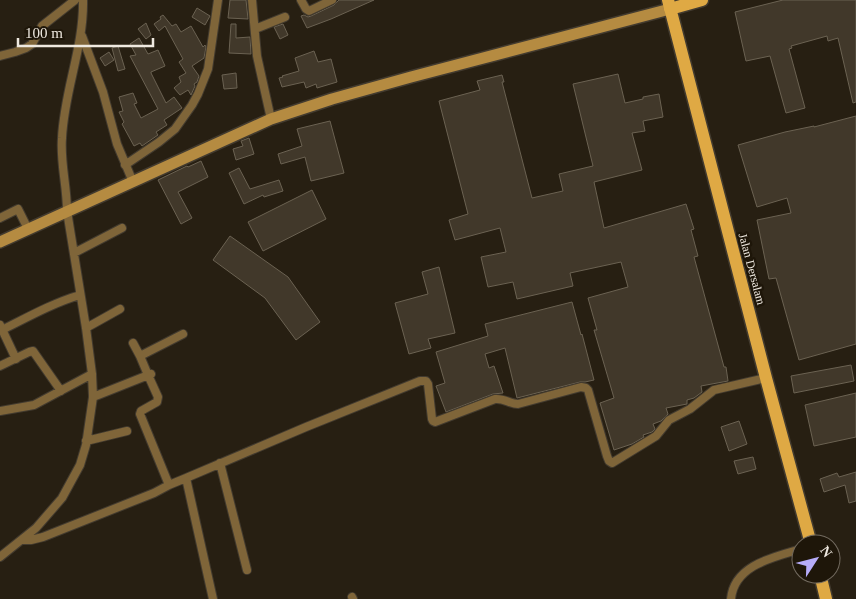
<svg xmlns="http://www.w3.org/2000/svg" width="856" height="599" viewBox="0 0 856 599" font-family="Georgia,serif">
  <rect width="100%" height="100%" fill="#271f12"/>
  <path fill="#41382a" stroke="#6b6252" d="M230 0H246L248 19 228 18Z
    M339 0H374L331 19 307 28 301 16 304 15 308 17 311 16 334 5Z
    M783 0H856V102L853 103 838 38 828 41 827 36 791 46 792 48 789 49 805 108 786 113 770 56 746 61 735 12Z
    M197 8 210 16 205 25 192 17Z
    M163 15 172 26 176 24 181 32 191 26 203 47 205 45 206 47 204 58 192 66 199 76 197 82 194 84 195 86 191 95 188 90 180 95 174 88 181 82 179 77 186 73 179 62 183 59 165 26 159 31 154 24 161 19 160 17Z
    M146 23 151 35 146 39 138 29Z
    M231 24H236V38L250 37 251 54 229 53Z
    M283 24 288 35 280 39 274 27Z
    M139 38 148 54 158 50 165 66 151 72V73L166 103 174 97 182 108 164 120 167 125 156 132 158 135 142 146 140 143 134 146 122 124 124 122 119 112 123 111 119 97 133 93 137 103 134 104 141 118 158 109 130 56 136 55 130 44Z
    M118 46 125 69 118 71 112 48Z
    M314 51 318 62 331 59 337 82 317 88 316 84 306 88 304 82 282 87 279 78 283 77 282 76 299 71 295 58Z
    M109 52 114 60 105 66 100 58Z
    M236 73 237 88 224 89 222 75Z
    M618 74 625 103 643 99V97L659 94 663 117 643 121 645 131 632 133 642 170 594 182 604 228 686 204 694 229 691 230 698 256 694 257 724 367H726L728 381 701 386 702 392 694 398 687 400V404L666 408 668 414 661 421 653 424 655 429 652 432 643 435 644 437 632 444 614 450 600 403 614 398 594 330H597L588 298 628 287 621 262 570 273 573 286 517 299 513 282 488 287 481 257 506 252 500 228 455 240 449 220 468 214 439 101 480 90 477 81 502 75 504 82H502L532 198 563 191 559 174 593 166 573 84Z
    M856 116V344L799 360 776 278 769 279 757 220 791 213 787 198 757 207 738 145 785 132 814 126V127Z
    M330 121 344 173 311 181 305 157 281 164 278 154 302 146 297 129Z
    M249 138 254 154 236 160 233 149 243 146 241 141Z
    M201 161 208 177 178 192 192 218 181 224 158 180 187 166 188 167Z
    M239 168 250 189 279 180 283 191 264 197 263 195 244 204 229 173Z
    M312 190 326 219 263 251 248 222Z
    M230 236 288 277 320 322 296 340 265 298 213 260Z
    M439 267 455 333 428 339 431 348 409 354 395 303 428 294 422 272Z
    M572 302 581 335 582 334 594 380 585 382H580L517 398 505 348 485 354 489 368 494 366 503 393 493 394 446 412 436 386 445 383 436 352 488 336 485 324Z
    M851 365 854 381 794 393 791 376Z
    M856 393V437L814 446 805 405Z
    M739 421 747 444 729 451 721 427Z
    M753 457 756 469 738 474 734 461Z
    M856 472V501L849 503 845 485 824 492 820 479 837 473 839 477Z"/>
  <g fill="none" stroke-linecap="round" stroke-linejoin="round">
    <defs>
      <path id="minor" d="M252 0 257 56 271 119
        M301 0 306 9 309 11 332 0
        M255 29 285 17
        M82 36 103 92 117 144 133 182
        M0 56 15 52 26 48 32 44 42 26 75 0
        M125 165 159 142 175 129 192 105 198 94 208 69 218 0
        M0 218 18 209 28 229
        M74 253 122 228
        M0 325 16 359
        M86 328 120 309
        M2 330C28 317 53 303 80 295
        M133 343 140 356 148 375 158 397 157 402 141 411 140 414 169 485
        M140 356 183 334
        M0 366 29 352 33 351 61 391
        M93 397 151 374
        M0 411 34 405 92 374
        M86 441 127 431
        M220 463 247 570
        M22 540H31L43 537 154 493 169 485 186 478
        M0 557 36 528 62 498 80 465 86 445 93 397 92 374 86 328 67 211C67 186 60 162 62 138 64 91 84 47 83 0
        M352 597 353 599
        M213 599 186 478 306 427 420 381H426L428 384 432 419 433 421 435 422 495 399C504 398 510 404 518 404L581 387 586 388 588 390 607 456 609 461 612 463 656 436 669 420 690 409 714 390 766 378
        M731 599C734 565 774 557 801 549"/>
      <path id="secondary" d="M0 242 271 119 332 99 411 77 670 9"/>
      <path id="primary" d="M668 0 766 378 811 544
        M670 9 702 0
        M820 574 826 599"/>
    </defs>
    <use href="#minor" stroke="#433b2f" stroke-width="10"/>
    <use href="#secondary" stroke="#433b2f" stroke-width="14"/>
    <use href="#primary" stroke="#433b2f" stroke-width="15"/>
    <use href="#minor" stroke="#7f6539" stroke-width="8"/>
    <use href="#secondary" stroke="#b58b41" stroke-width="11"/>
    <use href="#primary" stroke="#dfa944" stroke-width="12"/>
  </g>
  <g text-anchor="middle" stroke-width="5" stroke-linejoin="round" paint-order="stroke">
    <g font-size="12" fill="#efe9e0" stroke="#1e1609">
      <text transform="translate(752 269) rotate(75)" y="4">Jalan Dersalam</text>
    </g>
  </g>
  <g transform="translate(816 559) rotate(54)"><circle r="24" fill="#1e1609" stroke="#726a5f"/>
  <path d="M0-4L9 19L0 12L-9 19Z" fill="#b6acf8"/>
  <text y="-8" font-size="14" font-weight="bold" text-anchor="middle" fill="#efe9e0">N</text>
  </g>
  <path d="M18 38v8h135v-8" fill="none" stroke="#efe9e0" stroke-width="2.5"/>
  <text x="25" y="38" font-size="15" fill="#efe9e0" stroke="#1e1609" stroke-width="4" paint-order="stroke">100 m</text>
</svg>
